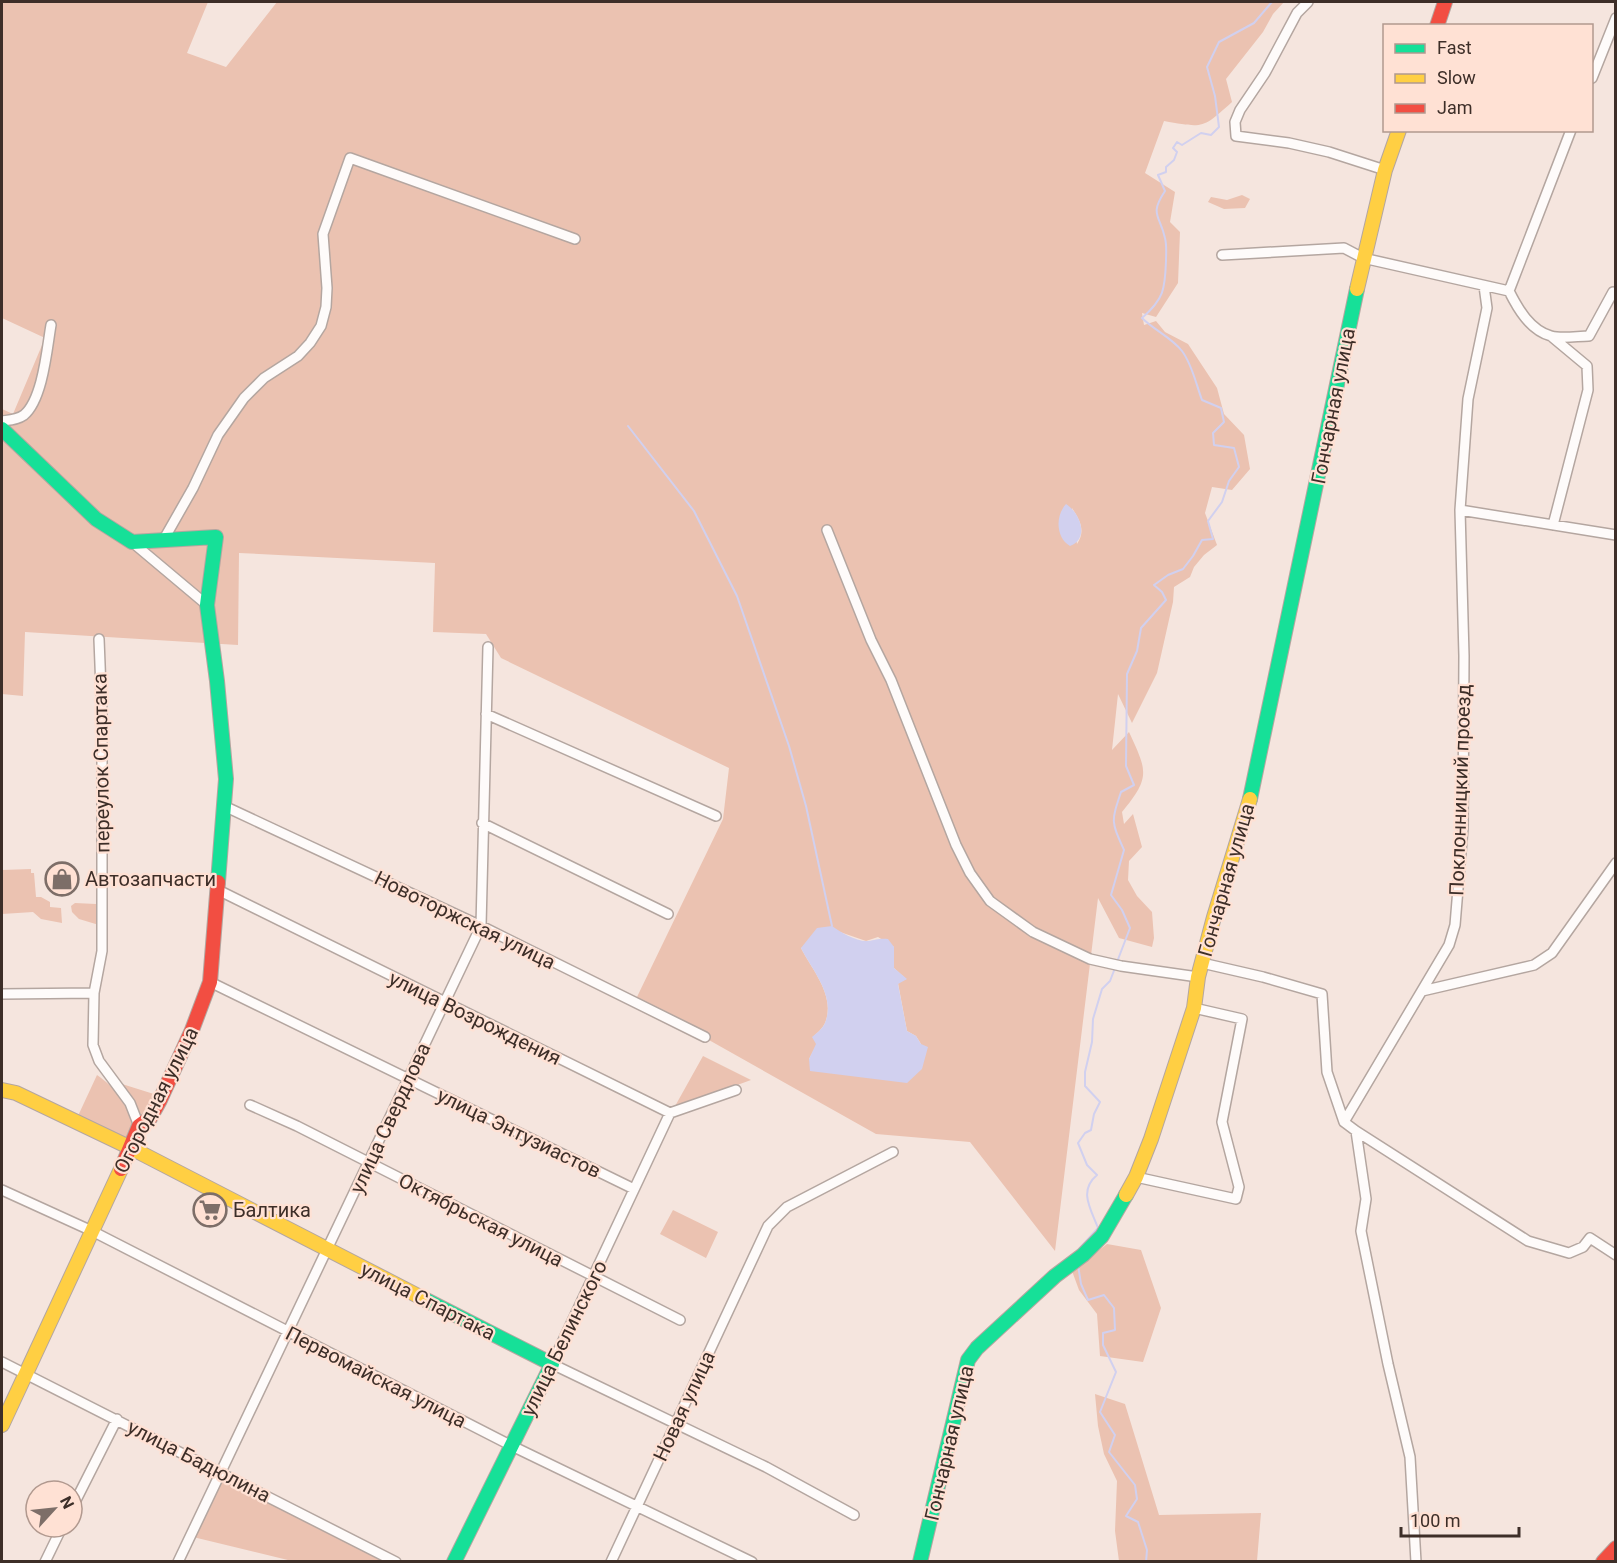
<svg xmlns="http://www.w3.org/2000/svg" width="1617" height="1563" viewBox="0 0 1617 1563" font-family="Roboto,sans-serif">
  <rect width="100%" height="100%" fill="#f5e5de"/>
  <path fill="#ebc2b1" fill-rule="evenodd" d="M2 2H208L187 53 226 67 277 2H1284L1273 14 1263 32 1226 79 1232 102C1202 129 1204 128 1164 121L1145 173 1175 192 1170 222 1180 232 1178 283 1156 317 1142 313 1144 325 1156 321 1165 332 1188 344 1217 388 1224 414 1244 435 1250 469 1232 490 1212 487 1205 513 1217 545 1204 555 1194 567 1190 577 1174 587 1173 602 1157 673 1132 723 1118 694 1112 750 1129 732C1147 771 1151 777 1122 812L1124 824 1133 814 1142 847 1129 861 1128 880 1137 896 1152 912 1154 938 1152 947 1119 938 1098 898 1055 1251 970 1142 876 1134 636 999 723 819 729 768 501 658 486 634 433 632 435 563 239 553 238 645 25 632 23 696 2 694V409L13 414 45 338 2 318ZM1072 508C1080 520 1086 531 1077 544ZM840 932 866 941 878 937 894 947V968L906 979 898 983 907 1031 916 1036 921 1044 809 1059 817 1044 813 1037C817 1033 823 1028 825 1023 836 996 812 970 801 948Z
    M1242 195 1250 199 1245 208 1224 209 1208 202 1211 197 1227 200Z
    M31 869V873H34L36 897H41L50 902V907L61 908 62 923 41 919 33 912 2 914V870Z
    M75 903 96 904 98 910 99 925 79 919 72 912 71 906Z
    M703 1056 751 1080 674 1108Z
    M97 1075C118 1090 140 1113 128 1140L77 1118Z
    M122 1084 157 1095 149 1117 140 1119 132 1100Z
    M673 1210 718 1232 706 1258 660 1234Z
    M1107 1244 1141 1250 1161 1308 1143 1362 1100 1356 1097 1314 1079 1290 1072 1271Z
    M1095 1394 1125 1404 1159 1515 1261 1513 1257 1561H1119L1115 1531 1117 1481 1104 1454 1098 1426Z
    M222 1479 387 1561H292L193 1537Z"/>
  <path fill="#d1d0ef" d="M1066 504C1080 513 1090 538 1070 546 1056 538 1055 516 1066 504Z
    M832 926C840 932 857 942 868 941 876 940 879 938 888 939L894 947V968L907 979 898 984 907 1031 916 1036 921 1044 928 1047 922 1069 907 1083 810 1071 809 1059 816 1044 812 1037C817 1033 823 1028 825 1023 836 996 812 970 801 948L817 928Z"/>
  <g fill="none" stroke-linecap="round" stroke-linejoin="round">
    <path stroke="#d1d0ef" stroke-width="2" d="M628 426 694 511 737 596 789 746 806 806 832 926
      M1117 962 1130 928 1122 910 1111 895 1124 850C1111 821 1111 822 1121 792L1134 785 1126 766 1127 674 1137 651 1141 628 1166 600 1162 592 1154 585 1168 575 1183 569 1193 556 1202 540 1213 539 1208 521 1222 502 1229 481 1239 467 1234 448 1214 445 1213 433 1224 422 1221 408 1202 400C1196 384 1192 364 1182 351 1172 338 1154 330 1142 318 1164 299 1165 289 1166 261 1166 254 1167 246 1165 238 1160 215 1149 215 1165 191L1158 175 1166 172V167L1174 160 1177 152 1173 148 1177 142 1182 145 1201 133 1211 135 1219 127 1215 96 1207 67 1219 42 1254 23 1272 2
      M1077 1251 1098 1228C1091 1209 1078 1191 1097 1175L1087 1165 1078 1143 1085 1133 1091 1130 1094 1114 1100 1102 1085 1086V1072L1092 1042 1093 1019 1102 989 1110 981 1115 968
      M1078 1265 1081 1284 1088 1300 1104 1295 1114 1308 1115 1330 1103 1333V1345L1116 1372 1100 1412 1115 1435 1109 1452 1135 1485 1137 1499 1126 1516 1138 1522 1147 1550 1146 1562"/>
    <defs>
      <path id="street" d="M1308 2 1297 13 1265 73 1240 110 1235 122 1236 136 1289 143 1329 152 1385 170
        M1592 78 1616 18
        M1222 255 1344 248 1363 258 1509 291C1518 309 1530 330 1551 336 1562 339 1578 336 1589 336L1613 292
        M1509 291 1571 130
        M1551 336 1587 366 1588 390 1553 525
        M2 421C10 420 17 420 24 415 43 399 47 348 51 325
        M1460 510 1616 535
        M827 530 871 640 891 680 956 845 970 873 990 901 1033 932 1090 959 1121 966 1198 977
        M164 539 193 488 218 435 244 398 264 378 298 356 310 343 321 326 326 307 327 288 323 234 350 158 575 239
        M132 542 207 605
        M99 639 102 715V951L94 993 93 1045 99 1061 130 1103 139 1126
        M486 714 716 816
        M224 806 481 926 705 1037
        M482 823 668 914
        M218 890 670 1113 736 1090
        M1202 963 1263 977 1322 994 1327 1072 1344 1122 1356 1131 1528 1241 1569 1253 1583 1247 1590 1238 1616 1255
        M210 982 634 1189
        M1422 991 1534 965 1552 953 1616 863
        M2 994 94 993
        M250 1105 297 1126 680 1320
        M670 1113 552 1364 766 1467 854 1515
        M1344 1122 1449 945 1455 925 1463 828 1464 656 1460 510 1468 399 1487 308 1484 286
        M1356 1131 1366 1199 1361 1231 1388 1364 1410 1457 1416 1562
        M1136 1177 1236 1199 1239 1187 1222 1122 1242 1019 1194 1008
        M2 1190 92 1231 512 1446 752 1562
        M2 1362 396 1562
        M72 1508 117 1419
        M45 1562 62 1527
        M178 1562 481 926 488 647
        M611 1562 768 1226 787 1207 893 1152"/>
      <path id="fast" d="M2 429 96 519 132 542 216 537 207 605 217 681 226 779 218 882
        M1250 799 1357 289
        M424 1299 552 1364 454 1562
        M920 1562 968 1360 977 1348 1055 1276 1083 1255 1102 1236 1126 1195"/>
      <path id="slow" d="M1357 289 1385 170 1399 130
        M2 1090 16 1093 131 1148 424 1299
        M1126 1195 1136 1177 1151 1139 1194 1008 1198 977 1214 917 1250 799
        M2 1425 121 1169"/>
      <path id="jam" d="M1437 26 1445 2
        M121 1169 139 1126 150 1118 160 1100 192 1030 210 982 218 882
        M1603 1562 1616 1548"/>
    </defs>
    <use href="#street" stroke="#b4a6a0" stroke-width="12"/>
    <use href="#fast" stroke="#b4a6a0" stroke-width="16"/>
    <use href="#slow" stroke="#b4a6a0" stroke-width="16"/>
    <use href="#jam" stroke="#b4a6a0" stroke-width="16"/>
    <use href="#street" stroke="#fefbfa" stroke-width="9"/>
    <use href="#fast" stroke="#16e098" stroke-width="14"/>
    <use href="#slow" stroke="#ffcf43" stroke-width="14"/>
    <use href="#jam" stroke="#f24e42" stroke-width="14"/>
  </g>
  <defs>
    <symbol id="shop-ring" viewBox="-11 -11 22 22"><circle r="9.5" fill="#ffe1d4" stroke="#7d6e68" stroke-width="1.5"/><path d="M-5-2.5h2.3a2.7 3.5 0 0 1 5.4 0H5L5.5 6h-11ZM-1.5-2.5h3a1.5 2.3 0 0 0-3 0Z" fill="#7d6e68"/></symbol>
    <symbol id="supermarket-ring" viewBox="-11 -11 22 22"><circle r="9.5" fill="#ffe1d4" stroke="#7d6e68" stroke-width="1.5"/><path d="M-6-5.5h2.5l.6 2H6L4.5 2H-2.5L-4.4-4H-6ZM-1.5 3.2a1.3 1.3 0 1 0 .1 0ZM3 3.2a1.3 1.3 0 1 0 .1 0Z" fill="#7d6e68"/></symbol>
  </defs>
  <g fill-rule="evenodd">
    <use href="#shop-ring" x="43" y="860" width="38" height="38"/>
    <use href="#supermarket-ring" x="191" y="1191" width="38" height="38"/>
  </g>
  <g text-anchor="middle" stroke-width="4.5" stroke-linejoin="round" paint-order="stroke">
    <g font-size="20" fill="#3d2e28" stroke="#ffe1d4">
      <text transform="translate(1333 406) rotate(-79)" y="7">Гончарная улица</text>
      <text transform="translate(101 763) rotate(-91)" y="7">переулок Спартака</text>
      <text transform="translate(1460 790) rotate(-88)" y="7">Поклонницкий проезд</text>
      <text transform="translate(1226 880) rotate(-74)" y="7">Гончарная улица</text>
      <text transform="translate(465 920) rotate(26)" y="7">Новоторжская улица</text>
      <text transform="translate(475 1018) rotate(26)" y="7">улица Возрождения</text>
      <text transform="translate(156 1100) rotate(-63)" y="7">Огородная улица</text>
      <text transform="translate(390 1118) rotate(-65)" y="7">улица Свердлова</text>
      <text transform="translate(519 1133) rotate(26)" y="7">улица Энтузиастов</text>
      <text transform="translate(481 1220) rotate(27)" y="7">Октябрьская улица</text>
      <text transform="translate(428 1301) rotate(27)" y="7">улица Спартака</text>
      <text transform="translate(564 1338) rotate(-64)" y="7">улица Белинского</text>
      <text transform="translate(376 1377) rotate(27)" y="7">Первомайская улица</text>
      <text transform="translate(684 1406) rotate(-65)" y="7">Новая улица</text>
      <text transform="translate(949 1443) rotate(-77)" y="7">Гончарная улица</text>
      <text transform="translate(199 1461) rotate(27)" y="7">улица Бадюлина</text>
    </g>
    <g font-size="20" fill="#3d2e28" stroke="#ffe1d4" text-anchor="start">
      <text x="85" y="886">Автозапчасти</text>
      <text x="233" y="1217">Балтика</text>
    </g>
  </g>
  <rect width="1617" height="1563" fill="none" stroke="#3d2e28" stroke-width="6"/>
  <rect x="1383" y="24" width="210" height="108" fill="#ffe1d4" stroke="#b1998f" stroke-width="1.5"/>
  <rect x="1395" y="44" width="30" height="9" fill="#16e098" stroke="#b1998f" stroke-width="1.5"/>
  <text x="1437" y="54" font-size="18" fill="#3d2e28">Fast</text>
  <rect x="1395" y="74" width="30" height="9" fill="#ffcf43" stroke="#b1998f" stroke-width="1.5"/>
  <text x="1437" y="84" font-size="18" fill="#3d2e28">Slow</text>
  <rect x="1395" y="104" width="30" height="9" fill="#f24e42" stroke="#b1998f" stroke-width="1.5"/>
  <text x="1437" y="114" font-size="18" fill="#3d2e28">Jam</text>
  <g transform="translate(54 1509) rotate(63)"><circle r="28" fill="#ffe1d4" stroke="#b1998f" stroke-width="1.5"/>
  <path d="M0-4.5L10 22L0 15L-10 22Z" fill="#7d6e68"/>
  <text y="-9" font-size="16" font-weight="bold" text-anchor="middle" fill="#3d2e28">N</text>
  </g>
  <path d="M1401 1527v9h118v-9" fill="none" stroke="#3d2e28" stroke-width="3"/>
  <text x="1410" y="1527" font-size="18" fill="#3d2e28" stroke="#ffe1d4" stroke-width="4.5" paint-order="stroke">100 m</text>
</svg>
